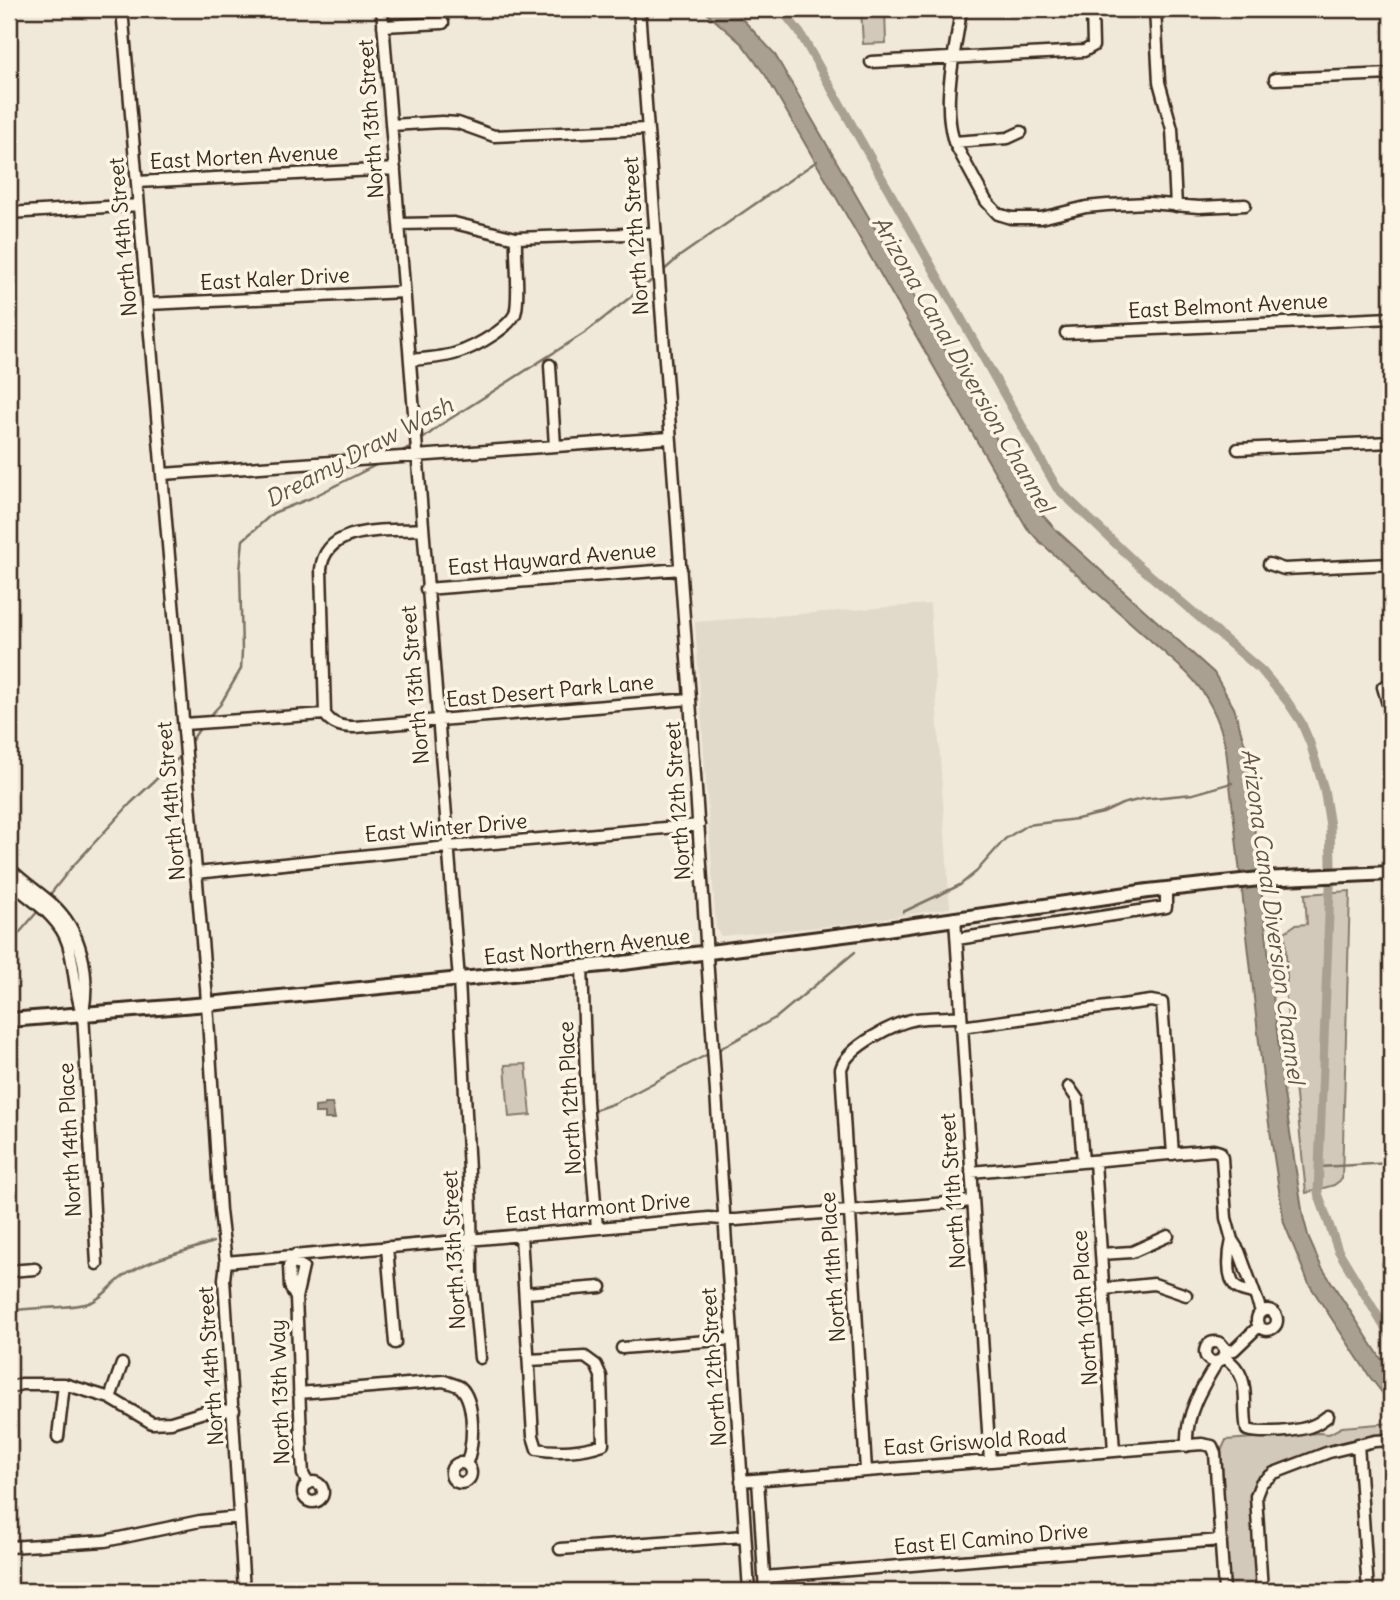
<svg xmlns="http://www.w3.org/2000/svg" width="1400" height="1600" viewBox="0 0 1400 1600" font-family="Delius,sans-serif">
  <rect width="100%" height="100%" fill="#f0e9d9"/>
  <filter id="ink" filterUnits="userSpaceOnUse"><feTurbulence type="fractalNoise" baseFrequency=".0143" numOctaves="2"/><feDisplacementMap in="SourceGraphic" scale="14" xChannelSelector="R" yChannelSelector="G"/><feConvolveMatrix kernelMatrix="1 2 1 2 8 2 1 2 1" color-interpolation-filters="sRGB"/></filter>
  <g filter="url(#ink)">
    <path fill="#e1d9c9" d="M930 604 950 908 849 924 721 936 716 928 695 622Z"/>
    <path fill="#d2c9ba" stroke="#867a6c" stroke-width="2" d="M861 9H885L886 43 863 44Z
      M1350 891 1342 1179 1334 1185 1306 1193 1285 989 1287 979 1285 932 1295 925 1307 924 1305 894Z
      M526 1064 531 1115 509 1117 505 1065Z
      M1391 1423V1434C1359 1439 1331 1448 1301 1459 1285 1466 1270 1469 1257 1481L1258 1591H1229L1221 1451 1226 1440 1319 1433 1329 1434 1342 1427Z"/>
    <path fill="#aaa091" stroke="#7e7163" stroke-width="2" d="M702 9H733L774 53 1037 509 1056 530 1214 673 1234 708 1245 745 1284 1094 1303 1216 1309 1239 1321 1266 1391 1374V1404L1370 1377 1309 1284 1284 1223 1266 1104 1226 749C1220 719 1208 694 1186 672L1039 541 1027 528 766 76 742 44Z
      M325 1104H332L335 1119H325V1113H315V1107L324 1106Z"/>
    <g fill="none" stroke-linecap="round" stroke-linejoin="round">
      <path stroke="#7e7163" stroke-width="2.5" d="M661 273 680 256 817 161
        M420 441 442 424 586 332 656 277
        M399 453 414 444
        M206 720 220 705 241 669 242 651 240 571 243 540 273 513 311 498 380 463
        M190 743 202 725
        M48 897 71 868 131 803 183 754
        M903 912 960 885 976 872 1005 839 1027 825 1077 819 1103 813 1122 804 1142 799 1193 794 1232 783
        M9 945 38 911
        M718 1050 777 1017 855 952
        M595 1110 615 1103 712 1052
        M1319 1167 1391 1163
        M9 1311C35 1306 62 1310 89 1303 103 1299 114 1281 127 1274 152 1258 185 1252 213 1242"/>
      <path stroke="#aaa091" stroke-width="9" d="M781 9 800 33 1057 488 1137 564 1262 671 1287 701 1301 722 1310 743 1324 789 1330 826 1331 863 1318 1193 1338 1250 1391 1338"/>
      <defs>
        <path id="minor" d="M122 9 206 987 220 1211 226 1262 224 1279 244 1591
          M382 9 459 980 471 1209 472 1274 480 1358
          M639 9 690 699 749 1591
          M961 9C956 51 941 99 954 142L986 201 998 214 1011 218H1041L1086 207 1107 205 1148 203 1199 207 1245 205
          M1155 9 1159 82 1172 129 1176 206
          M383 26 443 23
          M871 62 1084 51 1093 46 1092 9
          M1275 79 1391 74
          M391 125 442 122 458 123 494 136 647 129
          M954 142 1008 138 1021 132
          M137 182 395 169
          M9 213 139 205
          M399 224 454 223 516 238 655 233
          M148 304 404 292
          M1066 333 1391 318
          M410 360C448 357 463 355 496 333 503 328 511 322 515 314 520 299 515 257 516 238
          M550 365 555 446
          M1238 449 1391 442
          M163 474 669 438
          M422 529C388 532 326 523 321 569L325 714C332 725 342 727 355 727L690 699
          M1269 564 1284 569 1391 564
          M426 589 681 569
          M1391 685 1383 687 1391 715
          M184 724 325 714
          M9 868C22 881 37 891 51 903 82 930 90 974 83 1013L97 1264
          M196 873 448 847 699 825
          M9 881C29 899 60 916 68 944 75 966 74 990 82 1013
          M955 918 990 1461
          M957 939 1166 907V889
          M582 967 587 1101 597 1228
          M961 1027 1151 1001 1162 1003 1173 1154
          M1069 1087 1078 1100 1083 1162
          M1095 1162 1114 1451
          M971 1172 1213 1150 1220 1152 1222 1158 1226 1218 1232 1240 1239 1251 1261 1311
          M521 1235 533 1436 537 1449C557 1453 584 1451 603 1444L601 1376 596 1365 585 1357 529 1360
          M1232 1240C1229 1252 1226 1277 1236 1287 1240 1291 1247 1291 1252 1293
          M387 1247 395 1343
          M1101 1254 1132 1252 1168 1236
          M295 1255V1263L289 1266 290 1286 296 1298C299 1357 299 1415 303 1474L308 1484
          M1391 1257 1389 1264 1391 1271
          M226 1262 709 1218 736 1220 973 1201
          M295 1263 303 1267 296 1298
          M9 1271 35 1269
          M1104 1289 1154 1284 1186 1295
          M525 1293 601 1287
          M1257 1320a10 10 0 1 1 20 0a10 10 0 1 1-20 0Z
          M1205 1352a10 10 0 1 1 20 0a10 10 0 1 1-20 0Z
          M622 1348 731 1339
          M1224 1351 1234 1350 1259 1326
          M1223 1356C1254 1377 1241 1399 1247 1430 1261 1434 1300 1432 1314 1425 1319 1423 1324 1419 1328 1416
          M9 1388 21 1384H64L110 1398 152 1423 171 1422 204 1412 234 1410
          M299 1393 444 1381C449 1383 455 1384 460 1387 476 1401 474 1448 466 1464
          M110 1398 122 1364
          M58 1437 64 1384
          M1358 1444 1368 1591
          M1187 1446C1185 1414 1202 1387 1218 1361
          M451 1473a10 10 0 1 1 20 0a10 10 0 1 1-20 0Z
          M866 1470 841 1069C847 1047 894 1023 916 1019 931 1017 946 1018 961 1016
          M758 1480 765 1591
          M741 1481 1202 1444 1212 1446 1215 1453 1224 1591
          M303 1492a10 10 0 1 1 20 0a10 10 0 1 1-20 0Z
          M9 1547 105 1541 200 1521 239 1517
          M560 1549 745 1536
          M764 1577 1221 1540
          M1262 1591 1256 1496 1261 1483 1274 1473 1329 1452 1375 1441 1391 1440"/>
        <path id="major" d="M9 1020 208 1004 623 963 859 933 1148 891 1260 879 1391 873"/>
      </defs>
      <use href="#minor" stroke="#3b2a1e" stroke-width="15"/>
      <use href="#major" stroke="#3b2a1e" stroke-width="18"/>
      <use href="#minor" stroke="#fcf5e5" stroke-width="10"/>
      <use href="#major" stroke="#fcf5e5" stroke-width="12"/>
    </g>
  </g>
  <g text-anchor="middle" stroke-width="7" stroke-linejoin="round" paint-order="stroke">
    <g font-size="21" fill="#3b2a1e" stroke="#fcf5e5">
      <text transform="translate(371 119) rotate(-94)" y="7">North 13th Street</text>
      <text transform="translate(244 157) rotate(-3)" y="7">East Morten Avenue</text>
      <text transform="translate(636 236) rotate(-94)" y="7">North 12th Street</text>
      <text transform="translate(123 237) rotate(-95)" y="7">North 14th Street</text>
      <text transform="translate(275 279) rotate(-3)" y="7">East Kaler Drive</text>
      <text transform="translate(1228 306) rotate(-3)" y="7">East Belmont Avenue</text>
      <text transform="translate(552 559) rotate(-5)" y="7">East Hayward Avenue</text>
      <text transform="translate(415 685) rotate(-95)" y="7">North 13th Street</text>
      <text transform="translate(550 691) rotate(-5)" y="7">East Desert Park Lane</text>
      <text transform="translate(171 801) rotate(-95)" y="7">North 14th Street</text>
      <text transform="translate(678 801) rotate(-94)" y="7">North 12th Street</text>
      <text transform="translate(446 828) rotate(-5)" y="7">East Winter Drive</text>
      <text transform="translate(587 947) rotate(-6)" y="7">East Northern Avenue</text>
      <text transform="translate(570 1098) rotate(-93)" y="7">North 12th Place</text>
      <text transform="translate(70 1140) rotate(-93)" y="7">North 14th Place</text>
      <text transform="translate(953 1191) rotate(-94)" y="7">North 11th Street</text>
      <text transform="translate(598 1208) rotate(-5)" y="7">East Harmont Drive</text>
      <text transform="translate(454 1250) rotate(-93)" y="7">North 13th Street</text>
      <text transform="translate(833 1267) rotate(-94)" y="7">North 11th Place</text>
      <text transform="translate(1085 1308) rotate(-94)" y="7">North 10th Place</text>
      <text transform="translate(211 1366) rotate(-94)" y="7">North 14th Street</text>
      <text transform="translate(714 1367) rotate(-94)" y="7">North 12th Street</text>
      <text transform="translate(280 1392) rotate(-92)" y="7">North 13th Way</text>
      <text transform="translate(975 1442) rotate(-4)" y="7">East Griswold Road</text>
      <text transform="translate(991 1539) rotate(-5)" y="7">East El Camino Drive</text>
    </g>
    <g font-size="23" font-style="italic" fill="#625346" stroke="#fcf5e5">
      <text transform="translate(963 364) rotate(60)" y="8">Arizona Canal Diversion Channel</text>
      <text transform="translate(359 452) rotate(-28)" y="8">Dreamy Draw Wash</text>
      <text transform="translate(1273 916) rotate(82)" y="8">Arizona Canal Diversion Channel</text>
    </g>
  </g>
  <rect width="1400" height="1600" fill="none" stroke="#fcf5e5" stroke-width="35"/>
  <rect x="18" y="18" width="1365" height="1565" fill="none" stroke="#3b2a1e" stroke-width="2.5" filter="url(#ink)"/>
</svg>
